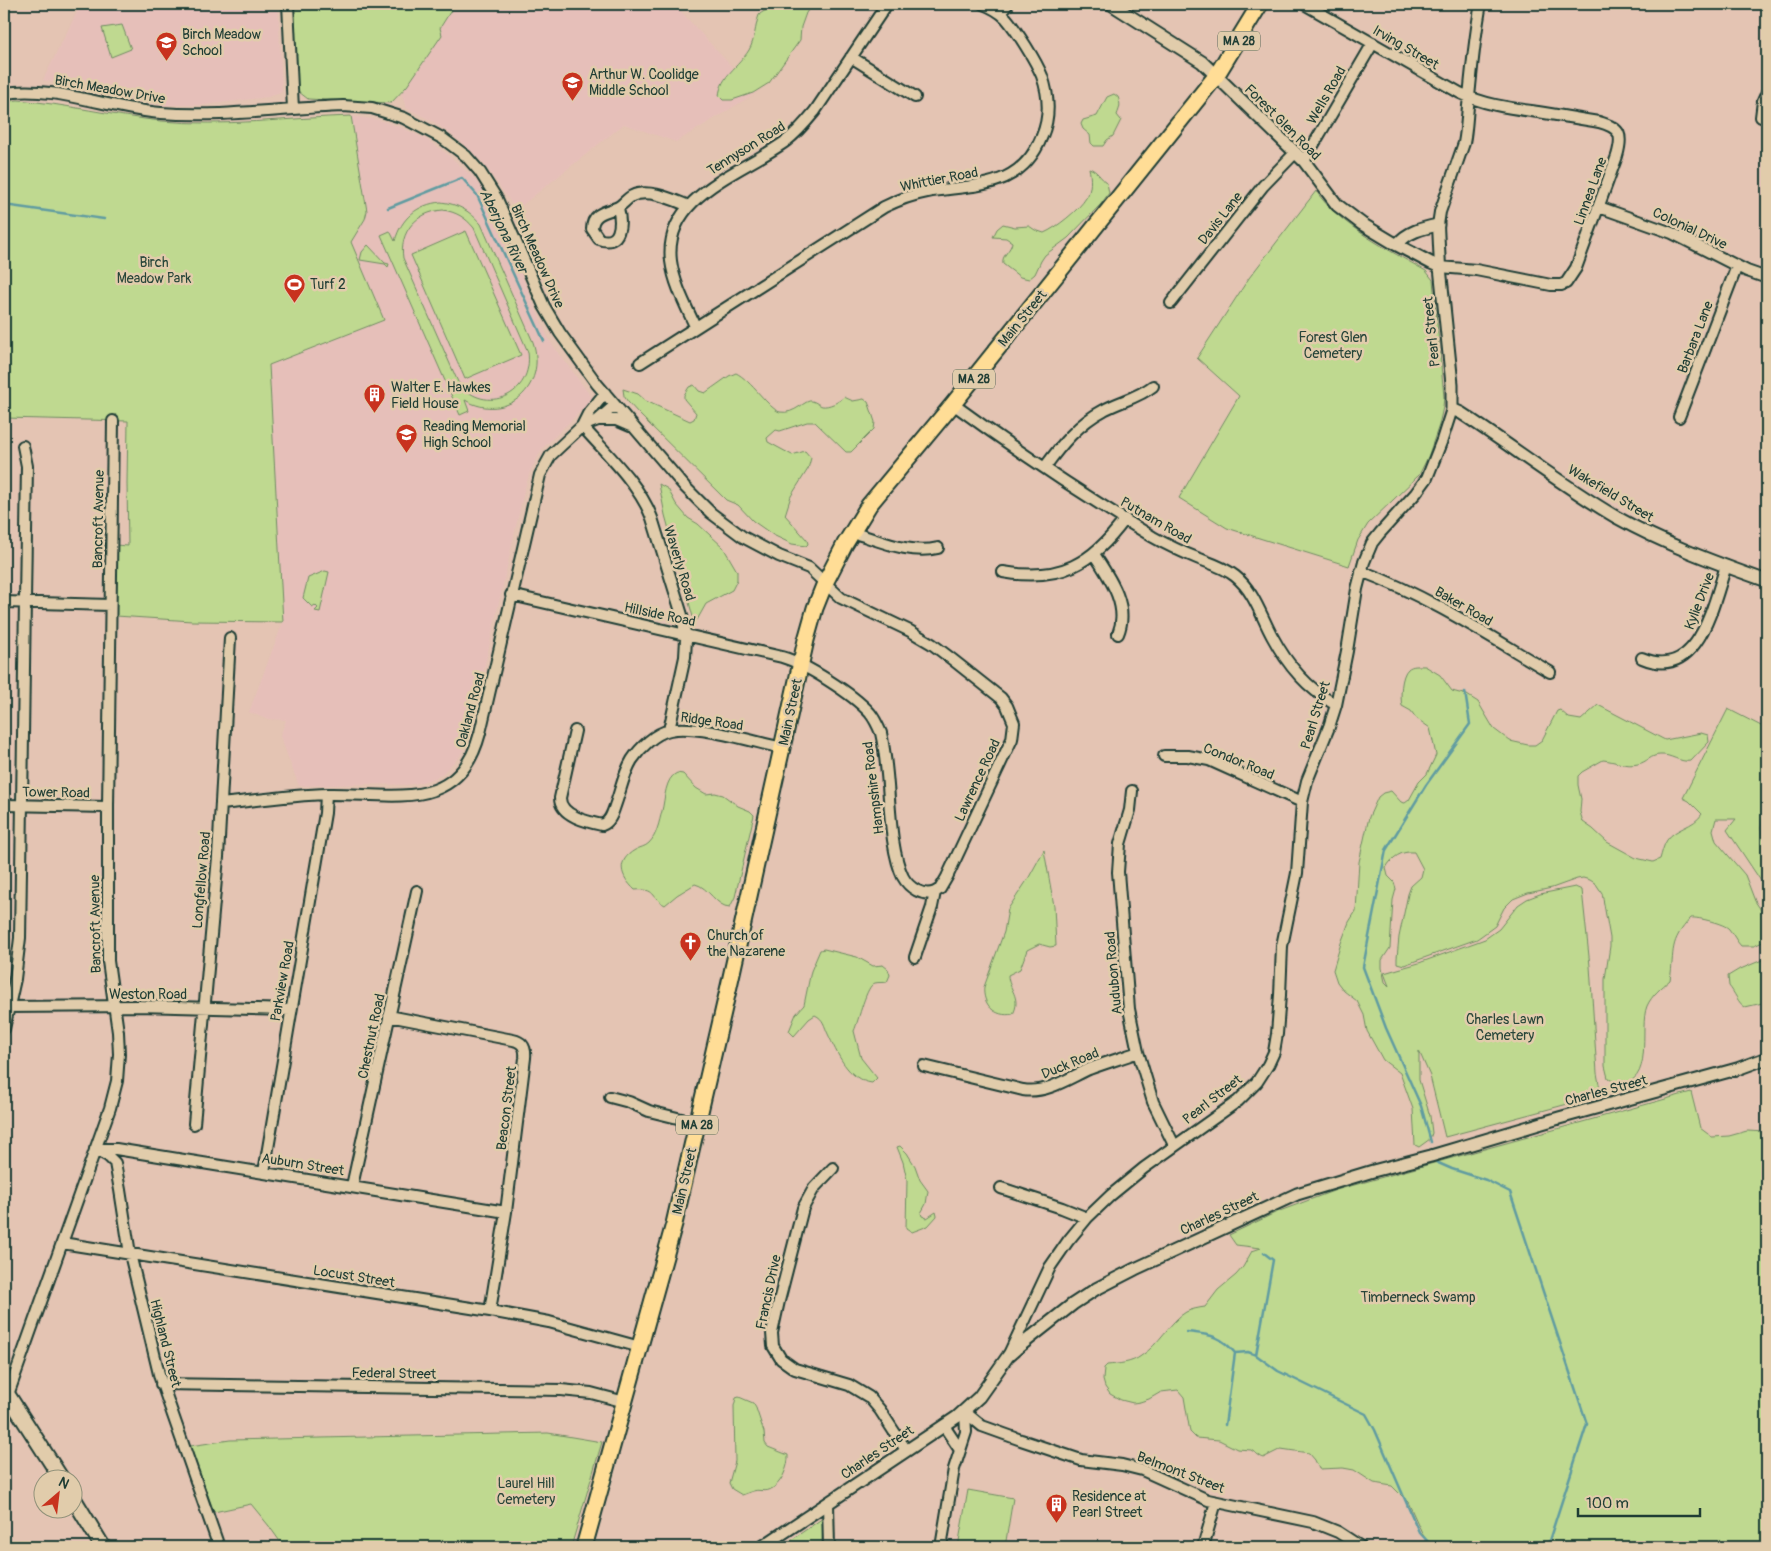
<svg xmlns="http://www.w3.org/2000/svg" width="1771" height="1551" viewBox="0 0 1771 1551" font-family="Pangolin,sans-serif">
  <rect width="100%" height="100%" fill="#e4c4b3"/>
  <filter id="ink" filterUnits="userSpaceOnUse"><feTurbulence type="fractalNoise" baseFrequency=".02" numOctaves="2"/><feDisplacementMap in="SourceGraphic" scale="10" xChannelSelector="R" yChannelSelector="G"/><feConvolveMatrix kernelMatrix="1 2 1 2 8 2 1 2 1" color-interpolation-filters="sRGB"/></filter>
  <g filter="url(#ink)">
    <path fill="#e6bfb9" d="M81 4H278L282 92 268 97 204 105H160L43 80Z
      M451 4H674L756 93 676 142 624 124 516 210 484 164 466 146 434 122 406 108 397 79Z
      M351 116 379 120 400 127 424 138 446 153 473 177 481 187 498 219 549 340 593 399 542 449 530 472 524 491 470 732 460 756 442 774 435 778 419 783 406 785 367 784 299 786 280 736 286 720 266 719 249 712 283 622 269 365 384 320 351 242 367 211Z"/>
    <path fill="#bfd990" stroke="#6f8b62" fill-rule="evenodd" d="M292 4H455L440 28 442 35 407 86 391 103 308 99 299 92 296 83Z
      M785 4H812L806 13 801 27 800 40 769 83 753 93 732 100H723L719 96C721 75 738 68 749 50 755 40 755 26 759 15 764 9 777 8 785 4Z
      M122 25 131 49 111 57 102 28Z
      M1114 94 1118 97C1121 105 1120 107 1117 115L1121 120 1113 136 1107 140 1103 146H1094L1091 143 1090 135 1083 129 1081 124 1083 120 1097 116 1107 97Z
      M18 100C66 104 113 116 161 121 224 127 287 118 351 116L367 211 365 219 351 242 384 320 269 365 283 622 192 621 116 616 115 545 128 546 127 483 128 421 4 418V102Z
      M1089 168C1098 171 1100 178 1107 183L1109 193 1101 204 1068 238 1045 255 1041 261 1035 274 1029 279 1020 277 1003 264C1001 255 1011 251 1012 242L1006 238 993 237 997 229 1003 224 1015 227 1029 226 1035 230 1044 233C1056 228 1079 210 1086 198 1092 190 1091 177 1089 168Z
      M1316 191C1340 226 1389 250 1426 271L1433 280 1444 397 1443 407 1439 425 1428 457 1419 475 1368 524 1358 540 1349 566 1227 528 1179 498 1239 396 1197 358 1249 278Z
      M441 202C458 204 470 211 481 224L533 342C548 386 507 424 465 400L469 411 460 415 381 235 390 231 395 241C401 218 418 204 441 202ZM443 210C456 212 465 217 474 228L528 352C534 395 485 417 458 382L403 258C399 232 416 212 443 210Z
      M466 231 521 355 465 379 411 255Z
      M368 245 385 263 389 264 388 267 385 264 360 260 362 252Z
      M736 373C751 380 769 409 780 412 795 415 805 399 812 401 816 402 819 405 822 406 829 407 839 402 844 397L853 401 864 399 868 402 870 407 875 422 874 429 851 452H846L815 422H807L780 431 776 430 767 438 768 442 792 455 805 451 811 458 808 469 791 496 785 515 807 540 808 544 806 546 792 544 773 535 753 521 738 505 726 500 639 414 628 402 624 396 623 389 638 394 646 401 690 421 694 419 696 413 684 399V395L689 387 694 385 699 391 705 393 729 376Z
      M659 484 668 489 676 504 688 518 698 524 723 547 737 571V580L732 590 706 604 697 620 693 617 665 515Z
      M325 571 329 572 320 612 315 611 318 608 315 605 312 607 303 598 308 578Z
      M1425 666 1440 675 1452 691 1467 695 1478 702 1494 729 1510 741 1528 745H1535L1542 740 1557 711 1560 710 1569 718 1581 720 1598 705 1665 740 1701 733 1708 735 1709 742 1691 761C1680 763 1671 754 1660 755 1651 755 1647 762 1638 764 1626 767 1615 761 1603 760L1582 772 1578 776V785L1581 799 1580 812 1583 822 1593 829 1607 842 1636 858 1653 862 1660 859C1662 853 1663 846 1667 840 1675 828 1694 827 1702 814L1689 801 1683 798 1728 709 1767 729V812L1763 816 1761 828 1762 837 1767 846V890L1727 830 1736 819H1716L1713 830 1716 841 1745 875 1755 901 1767 919V940L1754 946H1741C1736 941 1734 935 1729 929 1725 924 1698 917 1691 918 1668 943 1675 950 1670 980 1661 988 1652 995 1647 1006 1638 1028 1656 1085 1617 1084L1608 1078 1605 1066V979L1610 946V938L1602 893 1596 884 1590 880 1583 878 1577 879 1552 888 1528 893 1513 899 1504 908 1495 926 1477 939 1404 965 1397 963V958L1399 937 1408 894 1411 886 1421 877 1423 869 1414 852C1401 851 1392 857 1386 868L1388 876 1394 882 1396 889 1393 900 1390 948 1382 960V968L1385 982 1389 986 1384 973 1419 963 1485 939 1499 929 1518 905 1527 899 1540 894 1575 887 1582 890 1590 966 1597 1073 1601 1095 1445 1137 1430 1076 1419 1051V1080L1430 1116 1432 1133 1430 1139 1419 1147 1415 1145 1413 1109 1400 1073 1383 1060 1367 1031 1364 1015 1357 1001 1344 991 1337 982 1333 970 1341 943 1349 922 1356 911 1359 862 1369 817 1378 797 1383 793 1391 791 1401 802 1405 803 1409 800 1419 782 1427 774 1436 755 1430 728 1416 718 1411 711 1402 706C1400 697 1401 675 1408 669 1412 665 1420 666 1425 666Z
      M677 773 683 774 696 788 706 794 715 793 723 795 738 806 750 811 754 815 735 897 730 907C716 907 709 887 695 884L677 895 665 905C650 897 657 888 635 890 620 876 616 861 635 850 640 847 645 847 649 843 657 835 659 822 662 811 665 799 665 778 677 773Z
      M1044 850 1054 906 1056 946 1050 947 1039 944 1027 950 1020 969 1008 975C1008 989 1022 997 1013 1014 995 1018 982 1004 984 987L1004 932 1008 909 1028 879Z
      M824 949 857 957 873 966 883 965 888 969 890 975 887 982C883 983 879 982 875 983 866 985 859 1020 854 1031L861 1058 877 1078 872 1083C848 1080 837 1053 828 1034 824 1026 824 1019 815 1015L809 1019 794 1036 789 1031 796 1014 804 1005 811 971 820 950Z
      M1767 958V1002L1745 1007C1738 1003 1735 993 1729 986L1728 976 1738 970Z
      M1691 1092 1700 1128 1712 1137 1729 1136 1747 1131 1767 1132V1547H1434L1429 1544 1423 1535 1408 1502 1392 1486 1374 1483 1354 1470 1343 1468 1319 1469 1315 1460 1309 1453 1281 1449 1263 1458 1251 1450 1237 1449 1219 1440 1196 1438 1190 1432 1184 1397 1178 1390 1161 1392 1149 1399 1140 1402 1133 1403 1121 1400 1110 1394 1105 1387 1103 1380 1104 1368 1107 1365C1118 1364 1132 1363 1141 1356 1159 1345 1170 1321 1186 1312 1192 1309 1198 1308 1205 1307L1218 1290 1236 1275 1243 1267 1252 1251 1261 1248 1236 1245 1229 1235 1277 1212 1336 1190Z
      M900 1146 907 1153 915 1166 920 1180 928 1191 926 1204 921 1213 922 1216 927 1218 936 1212 937 1216 928 1226 912 1232 906 1228 907 1180 903 1162 897 1147Z
      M739 1397 753 1403 756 1408 764 1432 765 1443 768 1447 788 1455C789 1466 781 1486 769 1490 764 1492 758 1489 753 1491 749 1492 746 1494 742 1495L732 1489 729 1483 735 1461 734 1406 736 1398Z
      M548 1433 602 1442 571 1547H284L269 1526 251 1504 214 1512 190 1446 230 1440Z
      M968 1490 1013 1498 1005 1547H958Z
      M823 1518 822 1547H781Z"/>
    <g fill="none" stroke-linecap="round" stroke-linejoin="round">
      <path stroke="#619ca1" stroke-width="2.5" d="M4 205 104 219
        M388 208 462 178 477 195 544 341
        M1431 1142 1421 1106 1386 1028 1363 967 1386 850 1426 785 1470 724 1465 692
        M1436 1162 1452 1169 1486 1180 1510 1192 1587 1424 1547 1547
        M1264 1253 1273 1260 1256 1355 1278 1371 1366 1414 1375 1430 1419 1532 1433 1547
        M1187 1332C1210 1335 1220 1335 1235 1353
        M1225 1425 1235 1353 1248 1352 1256 1355"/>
      <defs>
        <path id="minor" d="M288 4 293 109
          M1304 4 1460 93C1485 105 1510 108 1538 112 1559 115 1579 119 1599 122 1621 128 1623 135 1617 156L1576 268 1566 283 1561 285H1551L1476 270 1440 267 1438 225 1440 212 1464 143C1467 128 1467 112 1469 97 1472 66 1475 34 1481 4
          M1000 13 1008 4
          M851 57 915 97
          M4 93C57 85 108 109 161 113 221 118 283 108 343 106L372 108 404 118 442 138 466 156 480 172 497 199 544 306 560 333 597 384 685 487 711 513 743 537 779 556 809 568 841 598 910 631 932 644 953 660 1001 698 1007 706 1014 723 1012 739 947 877 940 889 935 892 932 907 915 957
          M1761 117 1763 101 1767 92
          M1304 161 1373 43
          M1599 207 1672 233 1747 271 1767 278
          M618 208C622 223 621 247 599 239L592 229C592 214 604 212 616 208 622 206 626 199 632 196 649 188 673 200 689 206
          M1171 303 1263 186 1295 153
          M695 326C686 306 674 284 671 261 663 195 744 172 786 141 798 132 806 122 815 111L887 4
          M640 363 884 207C898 200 911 195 927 192 975 184 1021 190 1042 136 1050 117 1049 96 1042 76 1036 61 1017 31 1006 18 1000 12 991 7 983 4
          M953 404C1017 451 1085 496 1153 537 1167 545 1182 552 1197 558 1210 563 1224 567 1235 576 1254 591 1261 616 1272 636 1288 666 1307 688 1336 705
          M1679 417 1737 266
          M598 420H616L630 426
          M582 426C606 453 639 484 652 518L682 615 686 639 685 657 669 730
          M582 426 598 420 615 405
          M1045 467C1061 445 1079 423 1104 410 1120 401 1138 398 1153 386
          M851 532C879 540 909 555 938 548
          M1094 554C1109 577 1130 606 1118 634
          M1361 571C1428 596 1489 636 1550 672
          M1003 572C1060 582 1092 564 1125 519
          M511 595 782 657C806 664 853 694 870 713 875 719 878 726 881 733 889 768 888 805 893 840 895 853 897 865 903 877 909 888 923 897 935 892
          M4 602 110 605
          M1642 658C1699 682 1713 604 1726 566
          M575 731 560 798C560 816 588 822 602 825 611 822 613 811 616 803 621 789 624 773 632 760 640 748 655 733 670 730 697 724 754 742 783 748
          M1164 756H1188L1209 760 1302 802
          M1132 791 1130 810 1120 844 1118 872 1129 1009 1138 1052 1153 1102 1174 1145
          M222 804C257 800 293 795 328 794 393 793 459 814 480 733L540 475 551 455 582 426 588 414 605 393
          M4 805 108 807
          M5 1007 138 1006 291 1010
          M389 1016 513 1040C523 1042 526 1048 525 1058L506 1212 490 1311
          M4 1029 15 979 20 938 27 466 23 446
          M924 1066 1023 1090C1046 1094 1069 1078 1089 1069 1105 1063 1122 1058 1138 1052
          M610 1097 629 1102 649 1111 698 1123
          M194 1124 218 857 230 638
          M95 1149 108 1156 115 1163 120 1190 130 1254 160 1378 219 1547
          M99 1149H116L506 1212
          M833 1168 814 1188 803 1208 779 1301 772 1333 773 1346 781 1359 795 1369 849 1385 869 1397 880 1410 906 1450
          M264 1172 325 813 326 794
          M352 1186 417 891
          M1001 1188 1062 1208 1087 1218
          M62 1243 490 1311 549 1322 640 1347
          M1009 1354 1050 1267 1068 1241 1087 1218 1111 1195 1144 1168 1238 1101 1257 1082 1268 1065 1274 1052 1277 1034 1280 995 1282 946 1297 873 1302 802 1307 781 1329 727 1336 705 1347 651 1357 589 1364 562 1372 543 1380 533 1416 493 1427 478 1442 440 1452 409
          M161 1384 561 1390 591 1393 625 1402
          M4 1406 110 1108 117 1081 119 1054 118 1032 108 961V807L113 421
          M965 1412 982 1426 1021 1440 1081 1460 1122 1465 1142 1470 1208 1500 1313 1522 1338 1532 1361 1547
          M944 1426 960 1450
          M828 1503 829 1547
          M941 1547 954 1469 966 1432 965 1412
          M1203 1547 1216 1502"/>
        <path id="tertiary" d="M1111 4 1202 62 1304 161 1337 205 1362 224 1397 245C1406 232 1423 228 1438 225
          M1397 245 1431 263 1440 267 1452 384V409L1461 413C1513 447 1563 486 1616 517 1664 544 1716 563 1767 581
          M762 1547 957 1417 979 1397 1008 1356 1016 1349 1073 1304 1096 1289 1135 1269 1297 1194 1373 1171 1431 1156 1559 1118 1737 1069 1767 1058"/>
        <path id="secondary" d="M4 1389 61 1478
          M72 1496 103 1547"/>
        <path id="primary" d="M584 1547 674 1224 729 986 806 640 815 608 825 583 845 544 869 505 953 404 1216 76 1260 4"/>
      </defs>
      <use href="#minor" stroke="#1f3d34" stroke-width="14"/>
      <use href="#tertiary" stroke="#1f3d34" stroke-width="15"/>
      <use href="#secondary" stroke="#1f3d34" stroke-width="18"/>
      <use href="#primary" stroke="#1f3d34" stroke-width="19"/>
      <use href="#minor" stroke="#e1ccab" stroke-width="10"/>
      <use href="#tertiary" stroke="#e1ccab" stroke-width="11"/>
      <use href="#secondary" stroke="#e1ccab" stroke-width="14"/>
      <use href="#primary" stroke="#ffdd96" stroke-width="15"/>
    </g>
  </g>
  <defs>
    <symbol id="school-pin" viewBox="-11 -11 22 30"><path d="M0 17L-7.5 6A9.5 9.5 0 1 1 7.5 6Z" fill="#c8321e" stroke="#e1ccab"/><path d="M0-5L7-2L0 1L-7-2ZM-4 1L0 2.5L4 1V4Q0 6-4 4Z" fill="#fff"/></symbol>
    <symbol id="stadium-pin" viewBox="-11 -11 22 30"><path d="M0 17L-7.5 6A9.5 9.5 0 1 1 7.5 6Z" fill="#c8321e" stroke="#e1ccab"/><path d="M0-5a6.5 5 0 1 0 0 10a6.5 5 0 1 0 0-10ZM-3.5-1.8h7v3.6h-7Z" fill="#fff"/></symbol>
    <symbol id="building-pin" viewBox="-11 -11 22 30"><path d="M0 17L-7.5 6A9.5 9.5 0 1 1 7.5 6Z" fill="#c8321e" stroke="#e1ccab"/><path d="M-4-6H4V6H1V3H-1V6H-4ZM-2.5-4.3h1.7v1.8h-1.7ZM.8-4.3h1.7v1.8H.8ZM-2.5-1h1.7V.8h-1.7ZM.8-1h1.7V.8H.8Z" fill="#fff"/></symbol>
    <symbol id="church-pin" viewBox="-11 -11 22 30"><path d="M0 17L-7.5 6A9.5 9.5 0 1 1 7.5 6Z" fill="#c8321e" stroke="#e1ccab"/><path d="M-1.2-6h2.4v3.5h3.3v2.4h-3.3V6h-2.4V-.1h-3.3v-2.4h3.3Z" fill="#fff"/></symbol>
  </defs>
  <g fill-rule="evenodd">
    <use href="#school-pin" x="154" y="30" width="25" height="34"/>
    <use href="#school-pin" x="560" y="70" width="25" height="34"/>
    <use href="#stadium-pin" x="282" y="272" width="25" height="34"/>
    <use href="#building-pin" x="362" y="382" width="25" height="34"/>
    <use href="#school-pin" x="394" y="422" width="25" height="34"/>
    <use href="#church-pin" x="678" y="930" width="25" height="34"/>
    <use href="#building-pin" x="1044" y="1492" width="25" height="34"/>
  </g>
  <g text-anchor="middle" stroke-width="5" stroke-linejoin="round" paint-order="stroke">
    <g fill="#e1ccab" stroke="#596858" stroke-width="1">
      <rect x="1218" y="31.5" width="42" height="19" rx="4"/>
      <rect x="953" y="369.5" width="42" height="19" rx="4"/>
      <rect x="676" y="1115.5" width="42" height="19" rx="4"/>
    </g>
    <g font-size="12" font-weight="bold" fill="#1f3d34">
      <text x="1239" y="45">MA 28</text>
      <text x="974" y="383">MA 28</text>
      <text x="697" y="1129">MA 28</text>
    </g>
    <g font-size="14" fill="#1f3d34" stroke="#e1ccab" text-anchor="start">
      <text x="182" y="39">Birch Meadow<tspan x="182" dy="16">School</tspan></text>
      <text x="589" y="79">Arthur W. Coolidge<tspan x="589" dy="16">Middle School</tspan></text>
      <text x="310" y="289">Turf 2</text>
      <text x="391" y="392">Walter E. Hawkes<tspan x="391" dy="16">Field House</tspan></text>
      <text x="423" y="431">Reading Memorial<tspan x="423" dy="16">High School</tspan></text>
      <text x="707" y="940">Church of<tspan x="707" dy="16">the Nazarene</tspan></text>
      <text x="1072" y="1501">Residence at<tspan x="1072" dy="16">Pearl Street</tspan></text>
    </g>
    <g font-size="14" fill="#1f3d34" stroke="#e1ccab">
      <text transform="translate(1406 47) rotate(30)" y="5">Irving Street</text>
      <text transform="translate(110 89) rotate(10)" y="5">Birch Meadow Drive</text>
      <text transform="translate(1326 95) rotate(-60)" y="5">Wells Road</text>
      <text transform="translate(1283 122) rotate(45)" y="5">Forest Glen Road</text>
      <text transform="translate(746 148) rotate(-32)" y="5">Tennyson Road</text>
      <text transform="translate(939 179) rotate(-11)" y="5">Whittier Road</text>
      <text transform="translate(1590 191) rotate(-70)" y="5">Linnea Lane</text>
      <text transform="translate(1220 218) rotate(-52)" y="5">Davis Lane</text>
      <text transform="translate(1690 228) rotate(25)" y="5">Colonial Drive</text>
      <text transform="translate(538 256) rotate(66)" y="5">Birch Meadow Drive</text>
      <text transform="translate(1022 318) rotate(-51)" y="5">Main Street</text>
      <text transform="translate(1431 332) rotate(-96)" y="5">Pearl Street</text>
      <text transform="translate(1695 337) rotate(-69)" y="5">Barbara Lane</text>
      <text transform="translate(1611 493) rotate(31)" y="5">Wakefield Street</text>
      <text transform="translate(98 519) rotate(-89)" y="5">Bancroft Avenue</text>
      <text transform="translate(1156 520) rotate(30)" y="5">Putnam Road</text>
      <text transform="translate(680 563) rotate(73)" y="5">Waverly Road</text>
      <text transform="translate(1699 601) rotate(-69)" y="5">Kylie Drive</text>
      <text transform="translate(1464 606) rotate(30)" y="5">Baker Road</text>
      <text transform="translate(660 614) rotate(12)" y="5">Hillside Road</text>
      <text transform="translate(470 710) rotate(-75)" y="5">Oakland Road</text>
      <text transform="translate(790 712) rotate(-78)" y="5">Main Street</text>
      <text transform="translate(1315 715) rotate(-73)" y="5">Pearl Street</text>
      <text transform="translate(712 721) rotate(8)" y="5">Ridge Road</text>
      <text transform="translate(1239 761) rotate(22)" y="5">Condor Road</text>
      <text transform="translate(977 780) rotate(-65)" y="5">Lawrence Road</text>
      <text transform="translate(873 788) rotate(-97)" y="5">Hampshire Road</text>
      <text transform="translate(56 792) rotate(1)" y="5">Tower Road</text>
      <text transform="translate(201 880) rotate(-85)" y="5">Longfellow Road</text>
      <text transform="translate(95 924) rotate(-91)" y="5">Bancroft Avenue</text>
      <text transform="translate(1113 973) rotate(-95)" y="5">Audubon Road</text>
      <text transform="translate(282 981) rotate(-80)" y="5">Parkview Road</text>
      <text x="148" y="999">Weston Road</text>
      <text transform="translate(371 1036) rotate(-78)" y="5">Chestnut Road</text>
      <text transform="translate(1070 1063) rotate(-22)" y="5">Duck Road</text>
      <text transform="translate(1606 1090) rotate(-15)" y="5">Charles Street</text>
      <text transform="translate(1212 1099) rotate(-38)" y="5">Pearl Street</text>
      <text transform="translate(506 1108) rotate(-83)" y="5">Beacon Street</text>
      <text transform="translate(303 1164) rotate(9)" y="5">Auburn Street</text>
      <text transform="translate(684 1181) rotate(-77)" y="5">Main Street</text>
      <text transform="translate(1219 1213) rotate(-25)" y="5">Charles Street</text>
      <text transform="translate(354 1276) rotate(9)" y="5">Locust Street</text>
      <text transform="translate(768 1292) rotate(-78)" y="5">Francis Drive</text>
      <text transform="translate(166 1343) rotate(76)" y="5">Highland Street</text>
      <text transform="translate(394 1373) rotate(1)" y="5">Federal Street</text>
      <text transform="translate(877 1452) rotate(-34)" y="5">Charles Street</text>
      <text transform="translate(1181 1472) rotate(21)" y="5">Belmont Street</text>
    </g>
    <g font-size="14" fill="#274539" stroke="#e1ccab">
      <text x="154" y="267">Birch<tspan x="154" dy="16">Meadow Park</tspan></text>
      <text x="1333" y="342">Forest Glen<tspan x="1333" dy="16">Cemetery</tspan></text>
      <text x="1505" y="1024">Charles Lawn<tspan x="1505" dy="16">Cemetery</tspan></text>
      <text x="1418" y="1302">Timberneck Swamp</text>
      <text x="526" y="1488">Laurel Hill<tspan x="526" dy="16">Cemetery</tspan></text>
    </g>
    <g font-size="15" font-style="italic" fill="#24453d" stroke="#e1ccab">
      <text transform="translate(504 231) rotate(64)" y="5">Aberjona River</text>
    </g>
  </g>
  <rect width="1771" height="1551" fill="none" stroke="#e1ccab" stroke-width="20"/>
  <rect x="10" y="10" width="1751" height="1531" fill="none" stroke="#1f3d34" stroke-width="2" filter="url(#ink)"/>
  <g transform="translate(58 1494) rotate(28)"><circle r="24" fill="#e1ccab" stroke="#93937b"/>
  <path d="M0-4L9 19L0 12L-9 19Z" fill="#c8321e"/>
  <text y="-8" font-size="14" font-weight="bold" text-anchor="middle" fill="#1f3d34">N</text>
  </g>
  <path d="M1578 1508v8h122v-8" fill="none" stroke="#1f3d34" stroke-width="2.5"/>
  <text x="1586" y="1508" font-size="15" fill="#1f3d34" stroke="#e1ccab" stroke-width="4" paint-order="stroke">100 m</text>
</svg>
